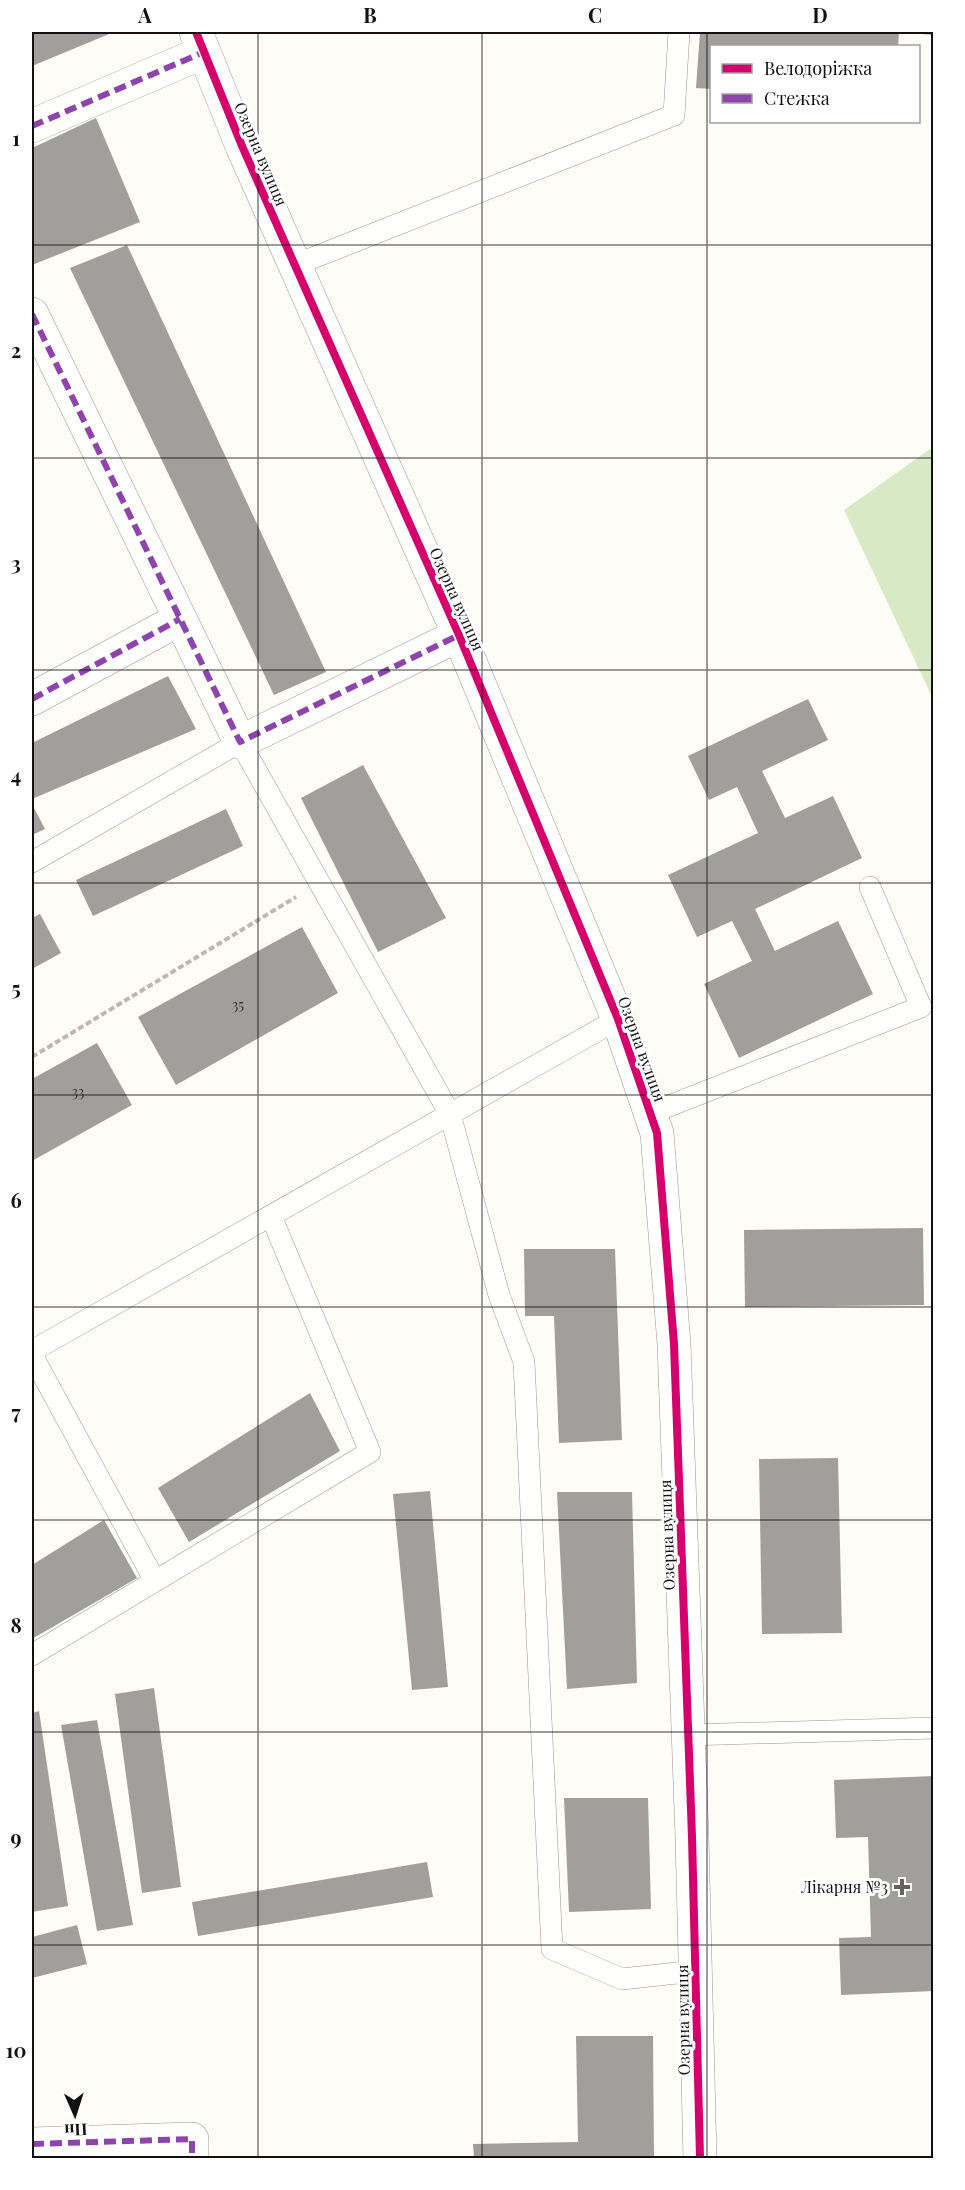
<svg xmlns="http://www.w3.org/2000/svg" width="965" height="2190" viewBox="0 0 965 2190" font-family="'Playfair Display',serif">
  <rect width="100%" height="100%" fill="#fdfcf7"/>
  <path fill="#d8eac5" d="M933 447V699L844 510Z"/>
  <path fill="#a19f9c" d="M32 32H114L32 66Z
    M700 32H807L851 34 852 32H899L898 46H712V89L696 88Z
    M909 32H934V35L909 33Z
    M96 118 140 222 32 265V148Z
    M127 245 326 672 274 695 70 268Z
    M168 676 196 729 32 799V743Z
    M808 699 828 740 762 771 785 818 833 796 862 858 755 909 775 951 838 921 873 994 739 1058 704 984 752 961 732 921 697 937 668 875 758 833 737 787 709 800 688 756Z
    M363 765 446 918 378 952 301 798Z
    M32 804 45 829 32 835Z
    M226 809 243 846 93 916 76 880Z
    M40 914 61 953 32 969V918Z
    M302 927 338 993 176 1085 138 1017Z
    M97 1043 132 1105 32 1161V1079Z
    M923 1228 924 1305 745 1307 744 1230Z
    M524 1249H615L622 1440 559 1443 554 1316H525Z
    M310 1393 340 1451 189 1542 158 1488Z
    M838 1458 842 1633 762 1634 759 1459Z
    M430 1491 448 1687 412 1690 393 1494Z
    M557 1492H632L637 1683 567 1689Z
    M104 1520 137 1578 32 1639V1565Z
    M154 1688 181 1887 142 1893 115 1694Z
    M39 1711 68 1906 32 1912V1713Z
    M97 1720 133 1925 97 1931 61 1725Z
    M934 1776V1991L841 1995 839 1938 871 1937 868 1837 836 1838 834 1780Z
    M564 1798H648L651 1909 569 1912Z
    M427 1862 433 1897 198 1936 192 1902Z
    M77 1925 87 1964 32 1978V1937Z
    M576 2036H653L654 2158H474L473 2144 578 2142Z"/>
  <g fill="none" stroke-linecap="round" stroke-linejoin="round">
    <defs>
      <path id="service" d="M295 265 674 115 679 32
        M32 862 240 742 450 1114 499 1295 524 1362 552 1949 622 1979 695 1971
        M651 1113 921 1007 870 887
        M32 1351 618 1019
        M32 1355 155 1581
        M32 1655 370 1452 271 1216
        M688 1735 934 1728"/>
      <path id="minor" d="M196 32 242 146 459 635 618 1019 657 1133 674 1344 692 1837 700 2158
        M32 126 204 52
        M32 314 240 742 459 635
        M32 699 180 619
        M32 2144 192 2139V2158"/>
    </defs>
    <use href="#service" stroke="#979795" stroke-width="22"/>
    <use href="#minor" stroke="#979795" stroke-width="34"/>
    <path stroke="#b9b9b8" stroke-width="4" stroke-dasharray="6 3" stroke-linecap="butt" d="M32 1057 296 897"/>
    <use href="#service" stroke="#fffffe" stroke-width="21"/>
    <use href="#minor" stroke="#fffffe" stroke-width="33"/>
    <path stroke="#8e44ad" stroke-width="6" stroke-dasharray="12 6" stroke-linecap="butt" d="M32 126 204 52
      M32 314 240 742 459 635
      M32 699 180 619
      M32 2144 192 2139V2158"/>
    <defs>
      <path id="cycleway" d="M196 32 242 146 459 635 618 1019 657 1133 674 1344 692 1837 700 2158"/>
    </defs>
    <use href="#cycleway" stroke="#fff" stroke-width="11"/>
    <use href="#cycleway" stroke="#d6006c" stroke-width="8"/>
  </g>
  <path fill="none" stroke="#111" stroke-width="1.5" stroke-opacity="0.55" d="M258 32V2158M482 32V2158M707 32V2158M32 245H934M32 458H934M32 670H934M32 883H934M32 1095H934M32 1307H934M32 1520H934M32 1732H934M32 1945H934"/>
  <path fill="#646362" stroke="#fff" stroke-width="2" d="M899 1878h6v6h6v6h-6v6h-6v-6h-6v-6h6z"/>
  <g text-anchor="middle" stroke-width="6" stroke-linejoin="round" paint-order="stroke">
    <g font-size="14" fill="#353434">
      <text x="238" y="1010">35</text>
      <text x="78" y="1097">33</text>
    </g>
    <g font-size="16" fill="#111" stroke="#fff">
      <text transform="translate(261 154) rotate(67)" y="6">Озерна вулиця</text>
      <text transform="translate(457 599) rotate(66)" y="6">Озерна вулиця</text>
      <text transform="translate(642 1049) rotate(70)" y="6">Озерна вулиця</text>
      <text transform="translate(667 1535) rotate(-92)" y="6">Озерна вулиця</text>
      <text transform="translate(683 2020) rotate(-91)" y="6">Озерна вулиця</text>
    </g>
    <g font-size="16" fill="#111" stroke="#fff" text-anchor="end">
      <text x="888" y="1893">Лікарня №3</text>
    </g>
  </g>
  <rect width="965" height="2190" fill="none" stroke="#ffffff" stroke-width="66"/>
  <rect x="710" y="45" width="210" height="78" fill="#ffffff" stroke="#a0a0a0" stroke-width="1.5"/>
  <rect x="722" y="64" width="30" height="9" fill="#d6006c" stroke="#a0a0a0" stroke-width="1.5"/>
  <text x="764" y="75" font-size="18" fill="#111111">Велодоріжка</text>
  <rect x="722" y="94" width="30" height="9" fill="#8e44ad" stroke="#a0a0a0" stroke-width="1.5"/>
  <text x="764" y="105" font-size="18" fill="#111111">Стежка</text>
  <g transform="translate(75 2115) rotate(177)" stroke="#ffffff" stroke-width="4.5" paint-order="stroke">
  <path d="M0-4.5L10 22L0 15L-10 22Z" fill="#111111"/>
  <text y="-9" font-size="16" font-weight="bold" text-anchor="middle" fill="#111111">Пн</text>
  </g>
  <rect x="33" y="33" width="899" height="2124" fill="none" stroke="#111" stroke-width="2"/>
  <g font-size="20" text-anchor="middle" font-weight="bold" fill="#111">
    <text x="145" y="23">A</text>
    <text x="370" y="23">B</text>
    <text x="595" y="23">C</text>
    <text x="820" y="23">D</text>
    <text x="16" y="146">1</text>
    <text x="16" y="358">2</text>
    <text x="16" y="571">3</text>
    <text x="16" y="783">4</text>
    <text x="16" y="996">5</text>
    <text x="16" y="1208">6</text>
    <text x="16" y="1420">7</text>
    <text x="16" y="1633">8</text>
    <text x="16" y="1845">9</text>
    <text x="16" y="2058">10</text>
  </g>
</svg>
